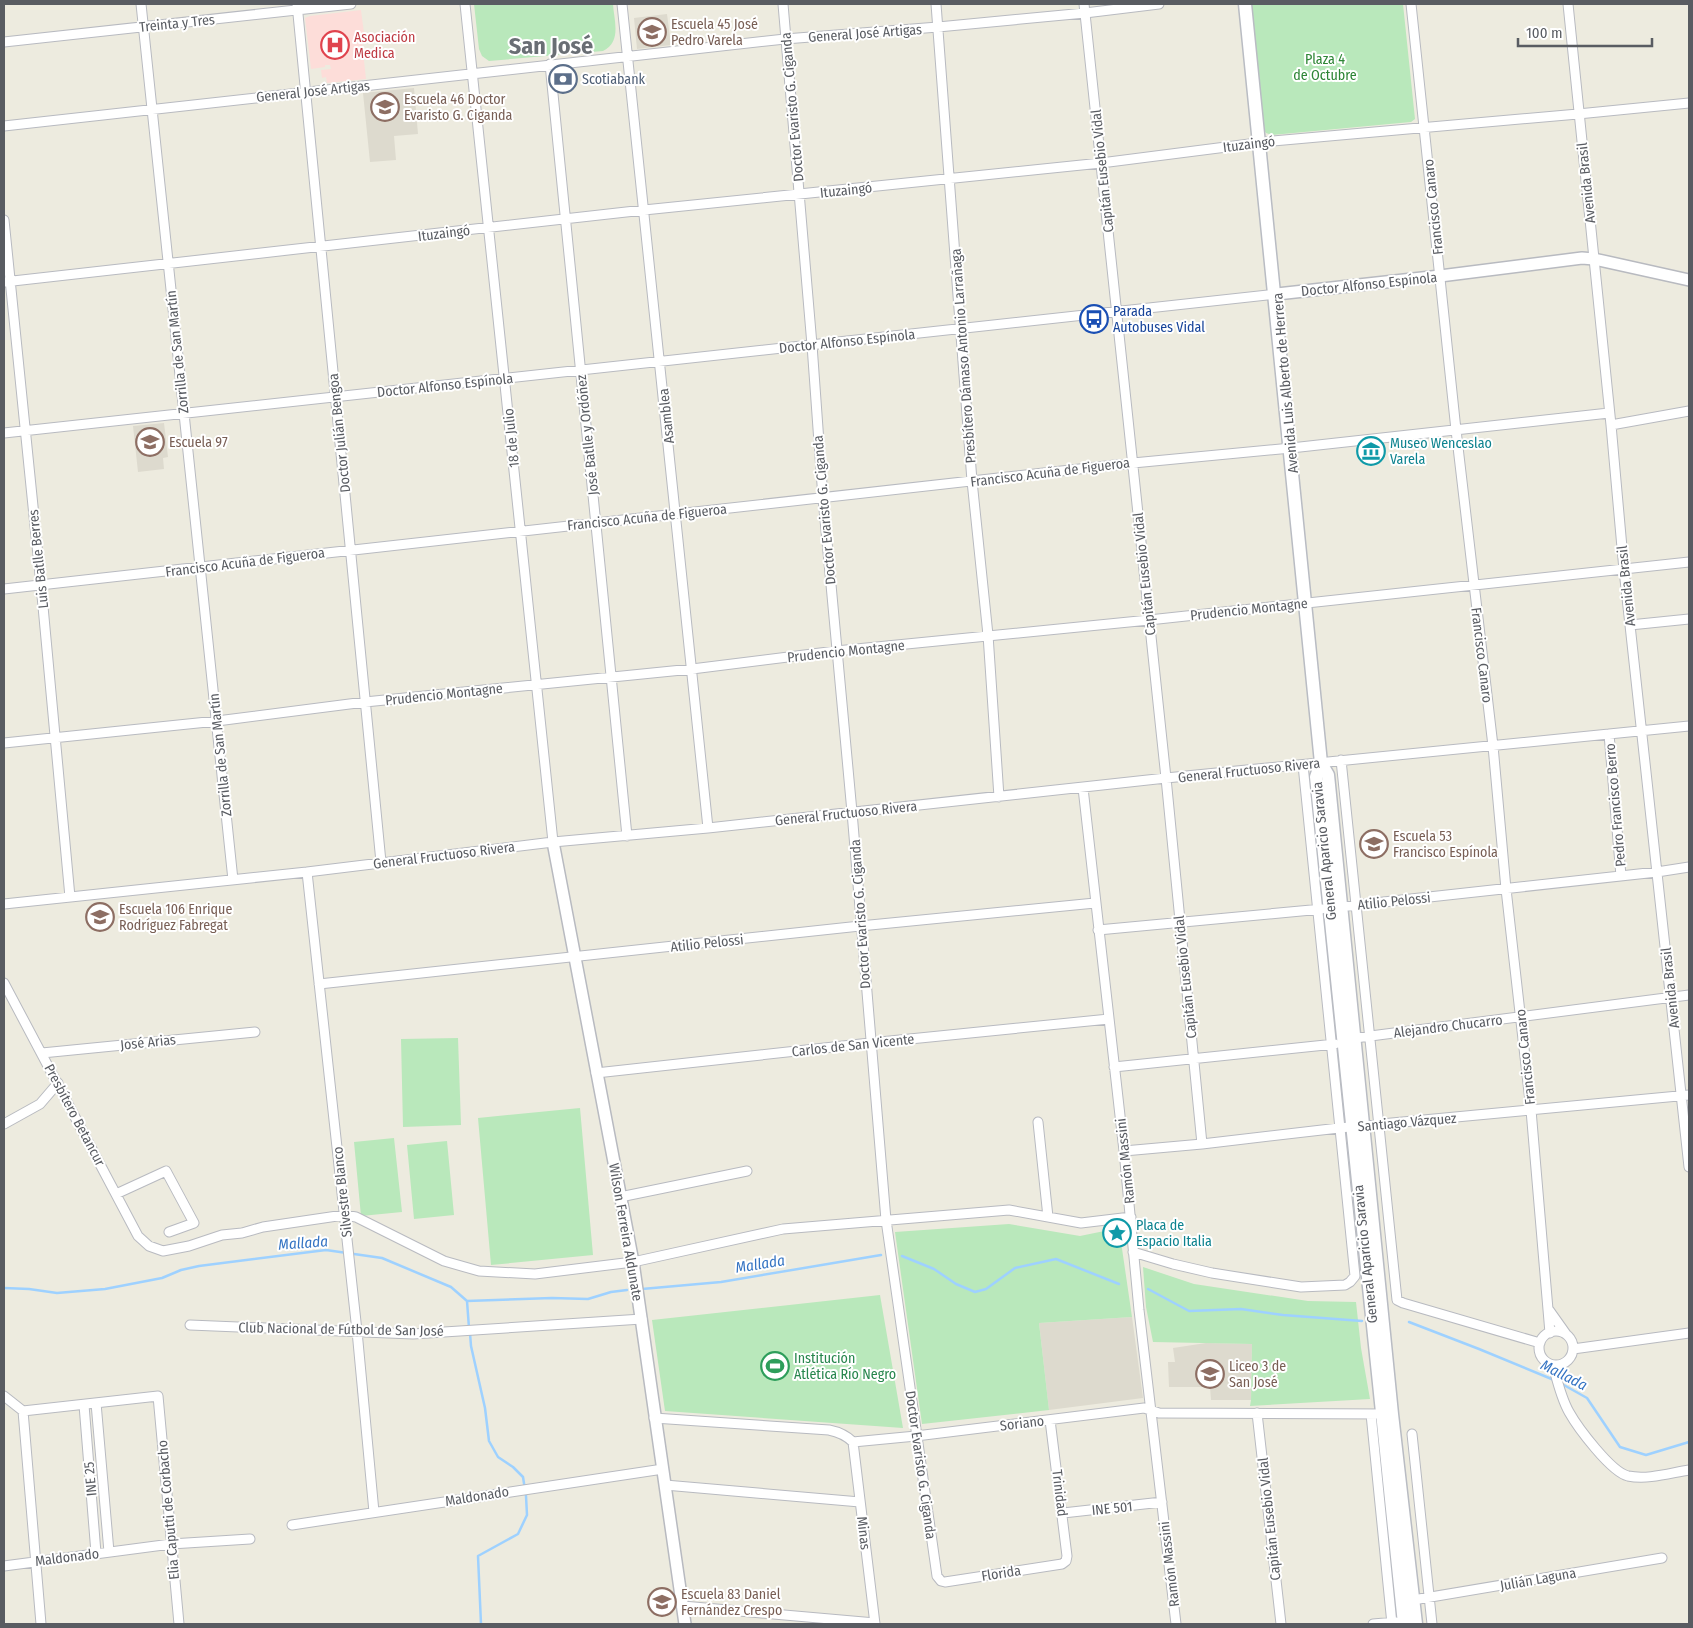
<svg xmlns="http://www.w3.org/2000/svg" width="1693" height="1628" viewBox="0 0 1693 1628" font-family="'Fira Sans Condensed',sans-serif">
  <rect width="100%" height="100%" fill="#edebdf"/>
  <path fill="#dddace" d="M667 14 671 45 637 49 634 18Z
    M414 88 418 134 394 136 396 160 370 162 363 93Z
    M164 423 168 457 163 458 164 469 138 472 133 426Z
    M1132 1317 1143 1398 1049 1410 1039 1323Z
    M1206 1343 1252 1344 1251 1400H1211L1210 1387H1169L1168 1362H1175L1173 1348Z"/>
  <path fill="#fdddd9" d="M361 10 365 41 362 42 366 79 327 83 326 77 322 78 321 70 331 69 330 65H325V67L311 69 305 18 310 16Z"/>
  <path fill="#b9e8bb" d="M474 4H613C614 20 622 42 603 51L489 61 482 56 479 49Z
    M1250 4H1403L1415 119 1411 122 1272 135 1266 133 1263 129Z
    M458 1038 461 1125 403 1127 401 1039Z
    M580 1108 593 1255 491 1265 478 1118Z
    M394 1138 402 1212 361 1216 354 1142Z
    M447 1141 454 1215 414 1219 407 1145Z
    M1009 1224 1080 1236 1119 1228 1132 1317 1039 1323 1049 1410 922 1424 895 1232Z
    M1143 1267 1194 1284 1308 1301 1356 1302 1361 1348 1370 1399 1250 1406 1251 1400 1252 1344 1153 1342 1146 1307Z
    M880 1295 903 1428 665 1411 652 1320Z"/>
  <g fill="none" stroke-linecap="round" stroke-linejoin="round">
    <path stroke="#9ed1ff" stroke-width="2.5" d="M902 1256 934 1269 956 1284 975 1292 986 1289 1015 1268 1056 1259 1119 1284
      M4 1288 29 1289 57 1293 105 1289 162 1278 181 1270 199 1266 326 1250 382 1258 451 1287 467 1301 552 1298 588 1299 611 1292 627 1290
      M642 1289 721 1282 881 1255
      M1148 1289 1189 1311 1241 1309 1283 1315 1362 1321
      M467 1301 469 1328
      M1409 1322 1479 1349 1554 1380
      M470 1333 471 1346 485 1408 489 1441 498 1457 513 1467 523 1477 526 1496 527 1515 518 1534 478 1556 481 1624
      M1562 1384 1587 1398 1620 1447 1646 1455 1689 1442"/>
    <defs>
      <path id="minor" d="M141 4 233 880
        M297 4 381 862
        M465 4 553 842
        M622 4 708 828
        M783 4 812 345 823 498 852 812 886 1220 937 1576 941 1581 945 1582 1062 1564 1066 1561 1067 1556 1050 1420
        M936 4 972 481 988 635 999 797
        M1084 4 1166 778 1202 1144
        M1411 4 1456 430 1493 746 1506 889 1531 1110 1550 1333
        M1568 4 1611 425 1624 570 1689 1167
        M4 42 351 4
        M550 64 627 836
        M4 126 785 39 938 27 1085 13 1159 4
        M4 220 41 585 70 897
        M4 282 644 210 1101 163 1273 141 1578 114 1689 103
        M1611 425 1689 411
        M4 433 1277 294
        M4 589 1133 463 1291 448 1609 413
        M1630 625 1689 619
        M1609 734 1621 876
        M4 743 217 721 365 702 692 669 836 651 1149 620 1689 562
        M1341 760 1397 1300 1403 1303 1540 1343
        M1083 788 1124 1151 1139 1310 1176 1624
        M307 872 357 1331 374 1512
        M4 904 307 872 553 842 708 828 1166 778 1689 726
        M1338 907 1657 872 1689 867
        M1098 930 1322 909
        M4 983 138 1236 149 1246 163 1251 189 1246 222 1235 242 1233 263 1227 344 1215 356 1217 444 1261 479 1271 535 1274 633 1262 783 1229 1009 1210 1081 1223 1131 1217
        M319 984 860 926 1095 903
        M1355 1038 1689 995
        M42 1053 255 1032
        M1114 1067 1335 1044
        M596 1073 870 1043 1109 1019
        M1038 1122 1048 1217
        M4 1124 40 1104 58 1083
        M1124 1151 1202 1144 1339 1128 1689 1095
        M116 1194 166 1171 194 1223 169 1232
        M620 1197 747 1171
        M1133 1252 1173 1264 1212 1273 1301 1287 1345 1285 1350 1282 1355 1276 1303 765
        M1549 1310 1566 1334
        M190 1325 413 1334 642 1319
        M1539 1348a17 17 0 1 1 34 0a17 17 0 1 1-34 0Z
        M1573 1349 1689 1333
        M1553 1365C1557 1380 1561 1398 1569 1412 1578 1428 1611 1472 1628 1476 1648 1480 1670 1473 1689 1470
        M4 1396 23 1411 158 1396 179 1624
        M96 1403 109 1552
        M84 1405 96 1553
        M23 1411 41 1624
        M1257 1413 1281 1624
        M1371 1414 1392 1624
        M654 1418 829 1430C839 1432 846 1435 853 1442L916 1436 1144 1408 1159 1413 1387 1414
        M1412 1434 1432 1624
        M853 1442 875 1624
        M665 1485 860 1502
        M1063 1513 1162 1502
        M292 1525 663 1469
        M4 1566 171 1544 250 1539
        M1413 1600 1662 1558
        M683 1606 875 1623
        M1373 1624 1396 1622"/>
      <path id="tertiary" d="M1277 294 1440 276 1582 258 1594 259 1689 280
        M553 842 633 1262 685 1624"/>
      <path id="secondary" d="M1245 4C1272 257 1298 510 1321 763L1316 777 1404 1624
        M1321 763 1328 775 1392 1414 1416 1624"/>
    </defs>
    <use href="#minor" stroke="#b8bac0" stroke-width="11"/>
    <use href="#tertiary" stroke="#b8bac0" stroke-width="14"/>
    <use href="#secondary" stroke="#b9bcc3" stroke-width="15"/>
    <use href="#minor" stroke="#fff" stroke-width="9"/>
    <use href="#tertiary" stroke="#fff" stroke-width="11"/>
    <use href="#secondary" stroke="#fff" stroke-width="12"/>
  </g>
  <defs>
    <symbol id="school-ring" viewBox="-11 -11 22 22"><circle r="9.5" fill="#fff" stroke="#8d6e63" stroke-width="1.5"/><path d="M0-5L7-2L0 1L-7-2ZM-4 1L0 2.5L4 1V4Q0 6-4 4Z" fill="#8d6e63"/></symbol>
    <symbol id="hospital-ring" viewBox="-11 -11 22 22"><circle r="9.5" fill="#fff" stroke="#e0444e" stroke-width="1.5"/><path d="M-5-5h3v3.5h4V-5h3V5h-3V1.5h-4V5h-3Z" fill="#e0444e"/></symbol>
    <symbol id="bank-ring" viewBox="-11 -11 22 22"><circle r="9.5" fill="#fff" stroke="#5c6f8a" stroke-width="1.5"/><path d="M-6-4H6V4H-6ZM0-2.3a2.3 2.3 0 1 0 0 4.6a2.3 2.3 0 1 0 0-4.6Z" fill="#5c6f8a"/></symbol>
    <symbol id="bus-ring" viewBox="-11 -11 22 22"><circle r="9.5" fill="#fff" stroke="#1a4fb4" stroke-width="1.5"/><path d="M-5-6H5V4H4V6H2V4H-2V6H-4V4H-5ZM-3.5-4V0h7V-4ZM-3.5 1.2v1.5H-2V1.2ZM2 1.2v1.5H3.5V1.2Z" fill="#1a4fb4"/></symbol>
    <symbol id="museum-ring" viewBox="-11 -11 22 22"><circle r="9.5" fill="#fff" stroke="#0f9aa8" stroke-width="1.5"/><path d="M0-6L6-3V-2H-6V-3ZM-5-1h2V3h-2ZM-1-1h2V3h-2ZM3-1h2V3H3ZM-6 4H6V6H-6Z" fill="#0f9aa8"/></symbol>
    <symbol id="sight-ring" viewBox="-11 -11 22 22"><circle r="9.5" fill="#fff" stroke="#0f9aa8" stroke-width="1.5"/><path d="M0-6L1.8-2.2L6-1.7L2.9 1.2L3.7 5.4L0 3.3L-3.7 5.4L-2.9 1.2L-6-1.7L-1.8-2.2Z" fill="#0f9aa8"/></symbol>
    <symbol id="stadium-ring" viewBox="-11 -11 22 22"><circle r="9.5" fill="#fff" stroke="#2e9e5b" stroke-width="1.5"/><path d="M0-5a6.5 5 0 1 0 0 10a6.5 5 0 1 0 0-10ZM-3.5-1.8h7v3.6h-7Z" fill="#2e9e5b"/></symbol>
  </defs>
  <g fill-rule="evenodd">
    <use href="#school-ring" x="636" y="16" width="32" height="32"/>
    <use href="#hospital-ring" x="319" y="29" width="32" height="32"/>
    <use href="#bank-ring" x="547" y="63" width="32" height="32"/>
    <use href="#school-ring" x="369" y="91" width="32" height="32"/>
    <use href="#bus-ring" x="1078" y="303" width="32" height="32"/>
    <use href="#school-ring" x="134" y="426" width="32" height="32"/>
    <use href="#museum-ring" x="1355" y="435" width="32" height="32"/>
    <use href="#school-ring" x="1358" y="828" width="32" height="32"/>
    <use href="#school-ring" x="84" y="901" width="32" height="32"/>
    <use href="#sight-ring" x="1101" y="1217" width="32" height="32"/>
    <use href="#stadium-ring" x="759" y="1350" width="32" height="32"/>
    <use href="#school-ring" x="1194" y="1358" width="32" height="32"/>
    <use href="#school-ring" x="646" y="1586" width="32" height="32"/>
  </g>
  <g text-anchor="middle" stroke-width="4" stroke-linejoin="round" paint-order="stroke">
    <g font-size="14" fill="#595c62" stroke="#fff">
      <text transform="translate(177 23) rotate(-6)" y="5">Treinta y Tres</text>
      <text transform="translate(865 33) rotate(-4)" y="5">General José Artigas</text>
      <text transform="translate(313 91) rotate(-6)" y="5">General José Artigas</text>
      <text transform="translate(792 107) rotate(-95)" y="5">Doctor Evaristo G. Ciganda</text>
      <text transform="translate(1249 144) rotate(-7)" y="5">Ituzaingó</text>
      <text transform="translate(1102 171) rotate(-96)" y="5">Capitán Eusebio Vidal</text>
      <text transform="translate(1586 183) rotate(-96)" y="5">Avenida Brasil</text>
      <text transform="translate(846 190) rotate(-6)" y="5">Ituzaingó</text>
      <text transform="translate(1433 207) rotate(-96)" y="5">Francisco Canaro</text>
      <text transform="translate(444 233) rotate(-7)" y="5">Ituzaingó</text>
      <text transform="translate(1369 284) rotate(-6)" y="5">Doctor Alfonso Espínola</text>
      <text transform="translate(847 341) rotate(-6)" y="5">Doctor Alfonso Espínola</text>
      <text transform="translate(177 352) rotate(-96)" y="5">Zorrilla de San Martín</text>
      <text transform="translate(963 356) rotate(-94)" y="5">Presbítero Dámaso Antonio Larrañaga</text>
      <text transform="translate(1285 383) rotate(-95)" y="5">Avenida Luis Alberto de Herrera</text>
      <text transform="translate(445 385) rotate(-6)" y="5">Doctor Alfonso Espínola</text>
      <text transform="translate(666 416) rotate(-96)" y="5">Asamblea</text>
      <text transform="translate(339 433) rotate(-96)" y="5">Doctor Julián Bengoa</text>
      <text transform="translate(587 435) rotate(-96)" y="5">José Batlle y Ordóñez</text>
      <text transform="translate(511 438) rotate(-96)" y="5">18 de Julio</text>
      <text transform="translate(1050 472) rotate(-7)" y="5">Francisco Acuña de Figueroa</text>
      <text transform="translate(824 510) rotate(-95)" y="5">Doctor Evaristo G. Ciganda</text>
      <text transform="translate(647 517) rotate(-6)" y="5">Francisco Acuña de Figueroa</text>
      <text transform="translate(38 559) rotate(-96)" y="5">Luis Batlle Berres</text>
      <text transform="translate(245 562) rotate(-7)" y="5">Francisco Acuña de Figueroa</text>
      <text transform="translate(1144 574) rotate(-96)" y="5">Capitán Eusebio Vidal</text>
      <text transform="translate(1626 586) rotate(-96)" y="5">Avenida Brasil</text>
      <text transform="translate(1249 609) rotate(-6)" y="5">Prudencio Montagne</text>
      <text transform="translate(846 651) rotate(-6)" y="5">Prudencio Montagne</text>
      <text transform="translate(1482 655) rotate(83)" y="5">Francisco Canaro</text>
      <text transform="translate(444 694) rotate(-6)" y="5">Prudencio Montagne</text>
      <text transform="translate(220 755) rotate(-96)" y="5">Zorrilla de San Martín</text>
      <text transform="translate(1249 770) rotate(-6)" y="5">General Fructuoso Rivera</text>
      <text transform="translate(1615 805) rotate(-95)" y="5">Pedro Francisco Berro</text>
      <text transform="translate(846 813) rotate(-6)" y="5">General Fructuoso Rivera</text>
      <text transform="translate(1324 851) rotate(-96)" y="5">General Aparicio Saravia</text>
      <text transform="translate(444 855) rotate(-7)" y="5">General Fructuoso Rivera</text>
      <text transform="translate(1394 901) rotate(-6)" y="5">Atilio Pelossi</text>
      <text transform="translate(860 914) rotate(-94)" y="5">Doctor Evaristo G. Ciganda</text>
      <text transform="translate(707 943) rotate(-6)" y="5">Atilio Pelossi</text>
      <text transform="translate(1185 977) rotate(-96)" y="5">Capitán Eusebio Vidal</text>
      <text transform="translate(1670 988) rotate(-96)" y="5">Avenida Brasil</text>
      <text transform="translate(1448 1026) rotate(-7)" y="5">Alejandro Chucarro</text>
      <text transform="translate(148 1042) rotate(-6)" y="5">José Arias</text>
      <text transform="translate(853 1045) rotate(-6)" y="5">Carlos de San Vicente</text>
      <text transform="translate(1525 1057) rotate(-96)" y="5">Francisco Canaro</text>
      <text transform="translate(75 1115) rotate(62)" y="5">Presbítero Betancur</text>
      <text transform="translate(1407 1122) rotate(-5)" y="5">Santiago Vázquez</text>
      <text transform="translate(1125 1161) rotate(-96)" y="5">Ramón Massini</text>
      <text transform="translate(342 1192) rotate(-96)" y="5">Silvestre Blanco</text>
      <text transform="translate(626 1232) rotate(80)" y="5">Wilson Ferreira Aldunate</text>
      <text transform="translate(1365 1254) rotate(-96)" y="5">General Aparicio Saravia</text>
      <text transform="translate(341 1329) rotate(1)" y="5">Club Nacional de Fútbol de San José</text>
      <text transform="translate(1022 1423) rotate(-7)" y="5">Soriano</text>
      <text transform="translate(921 1465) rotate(82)" y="5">Doctor Evaristo G. Ciganda</text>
      <text transform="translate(90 1479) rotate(-95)" y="5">INE 25</text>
      <text transform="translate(1060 1493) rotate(83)" y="5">Trinidad</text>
      <text transform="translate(477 1496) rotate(-9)" y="5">Maldonado</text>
      <text transform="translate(1112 1508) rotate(-6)" y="5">INE 501</text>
      <text transform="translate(168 1510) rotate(-95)" y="5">Elia Caputti de Corbacho</text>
      <text transform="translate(1269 1519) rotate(-96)" y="5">Capitán Eusebio Vidal</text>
      <text transform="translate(864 1533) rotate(83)" y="5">Minas</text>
      <text transform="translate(67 1557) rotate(-7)" y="5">Maldonado</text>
      <text transform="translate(1169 1564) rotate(-97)" y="5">Ramón Massini</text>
      <text transform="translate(1001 1573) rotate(-9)" y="5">Florida</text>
      <text transform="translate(1538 1579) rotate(-10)" y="5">Julián Laguna</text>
    </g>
    <g font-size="14" fill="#785e54" stroke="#fff" text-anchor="start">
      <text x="671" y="29">Escuela 45 José<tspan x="671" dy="16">Pedro Varela</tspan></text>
      <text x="404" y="104">Escuela 46 Doctor<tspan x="404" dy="16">Evaristo G. Ciganda</tspan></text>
      <text x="169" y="447">Escuela 97</text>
      <text x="1393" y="841">Escuela 53<tspan x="1393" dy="16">Francisco Espínola</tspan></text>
      <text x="119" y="914">Escuela 106 Enrique<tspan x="119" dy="16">Rodríguez Fabregat</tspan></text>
      <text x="1229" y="1371">Liceo 3 de<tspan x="1229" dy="16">San José</tspan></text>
      <text x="681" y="1599">Escuela 83 Daniel<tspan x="681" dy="16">Fernández Crespo</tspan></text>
    </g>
    <g font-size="14" fill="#be3a42" stroke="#fff" text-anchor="start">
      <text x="354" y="42">Asociación<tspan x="354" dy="16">Medica</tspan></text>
    </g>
    <g font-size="14" fill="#2d8535" stroke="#fff">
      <text x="1325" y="64">Plaza 4<tspan x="1325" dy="16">de Octubre</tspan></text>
    </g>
    <g font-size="14" fill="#4e5e75" stroke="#fff" text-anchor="start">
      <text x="582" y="84">Scotiabank</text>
    </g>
    <g font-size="14" fill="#164399" stroke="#fff" text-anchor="start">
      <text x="1113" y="316">Parada<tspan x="1113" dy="16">Autobuses Vidal</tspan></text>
    </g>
    <g font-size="14" fill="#0d838f" stroke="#fff" text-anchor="start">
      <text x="1390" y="448">Museo Wenceslao<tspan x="1390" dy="16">Varela</tspan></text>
      <text x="1136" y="1230">Placa de<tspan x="1136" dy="16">Espacio Italia</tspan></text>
    </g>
    <g font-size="14" fill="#27864d" stroke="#fff" text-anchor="start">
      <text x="794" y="1363">Institución<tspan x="794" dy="16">Atlética Río Negro</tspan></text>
    </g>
    <g font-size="15" font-style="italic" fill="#3574c3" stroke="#fff">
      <text transform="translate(303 1243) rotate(-4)" y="5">Mallada</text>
      <text transform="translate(760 1264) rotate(-9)" y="5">Mallada</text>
      <text transform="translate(1564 1375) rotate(27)" y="5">Mallada</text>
    </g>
    <g font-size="24" font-weight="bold" fill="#696e74" stroke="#fff">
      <text x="551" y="54">San José</text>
    </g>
  </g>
  <rect width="1693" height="1628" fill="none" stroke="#595c62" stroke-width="10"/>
  <path d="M1518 38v8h134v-8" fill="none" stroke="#595c62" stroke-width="2.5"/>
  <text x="1526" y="38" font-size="15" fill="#595c62" stroke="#ffffff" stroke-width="4" paint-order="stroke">100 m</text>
</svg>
